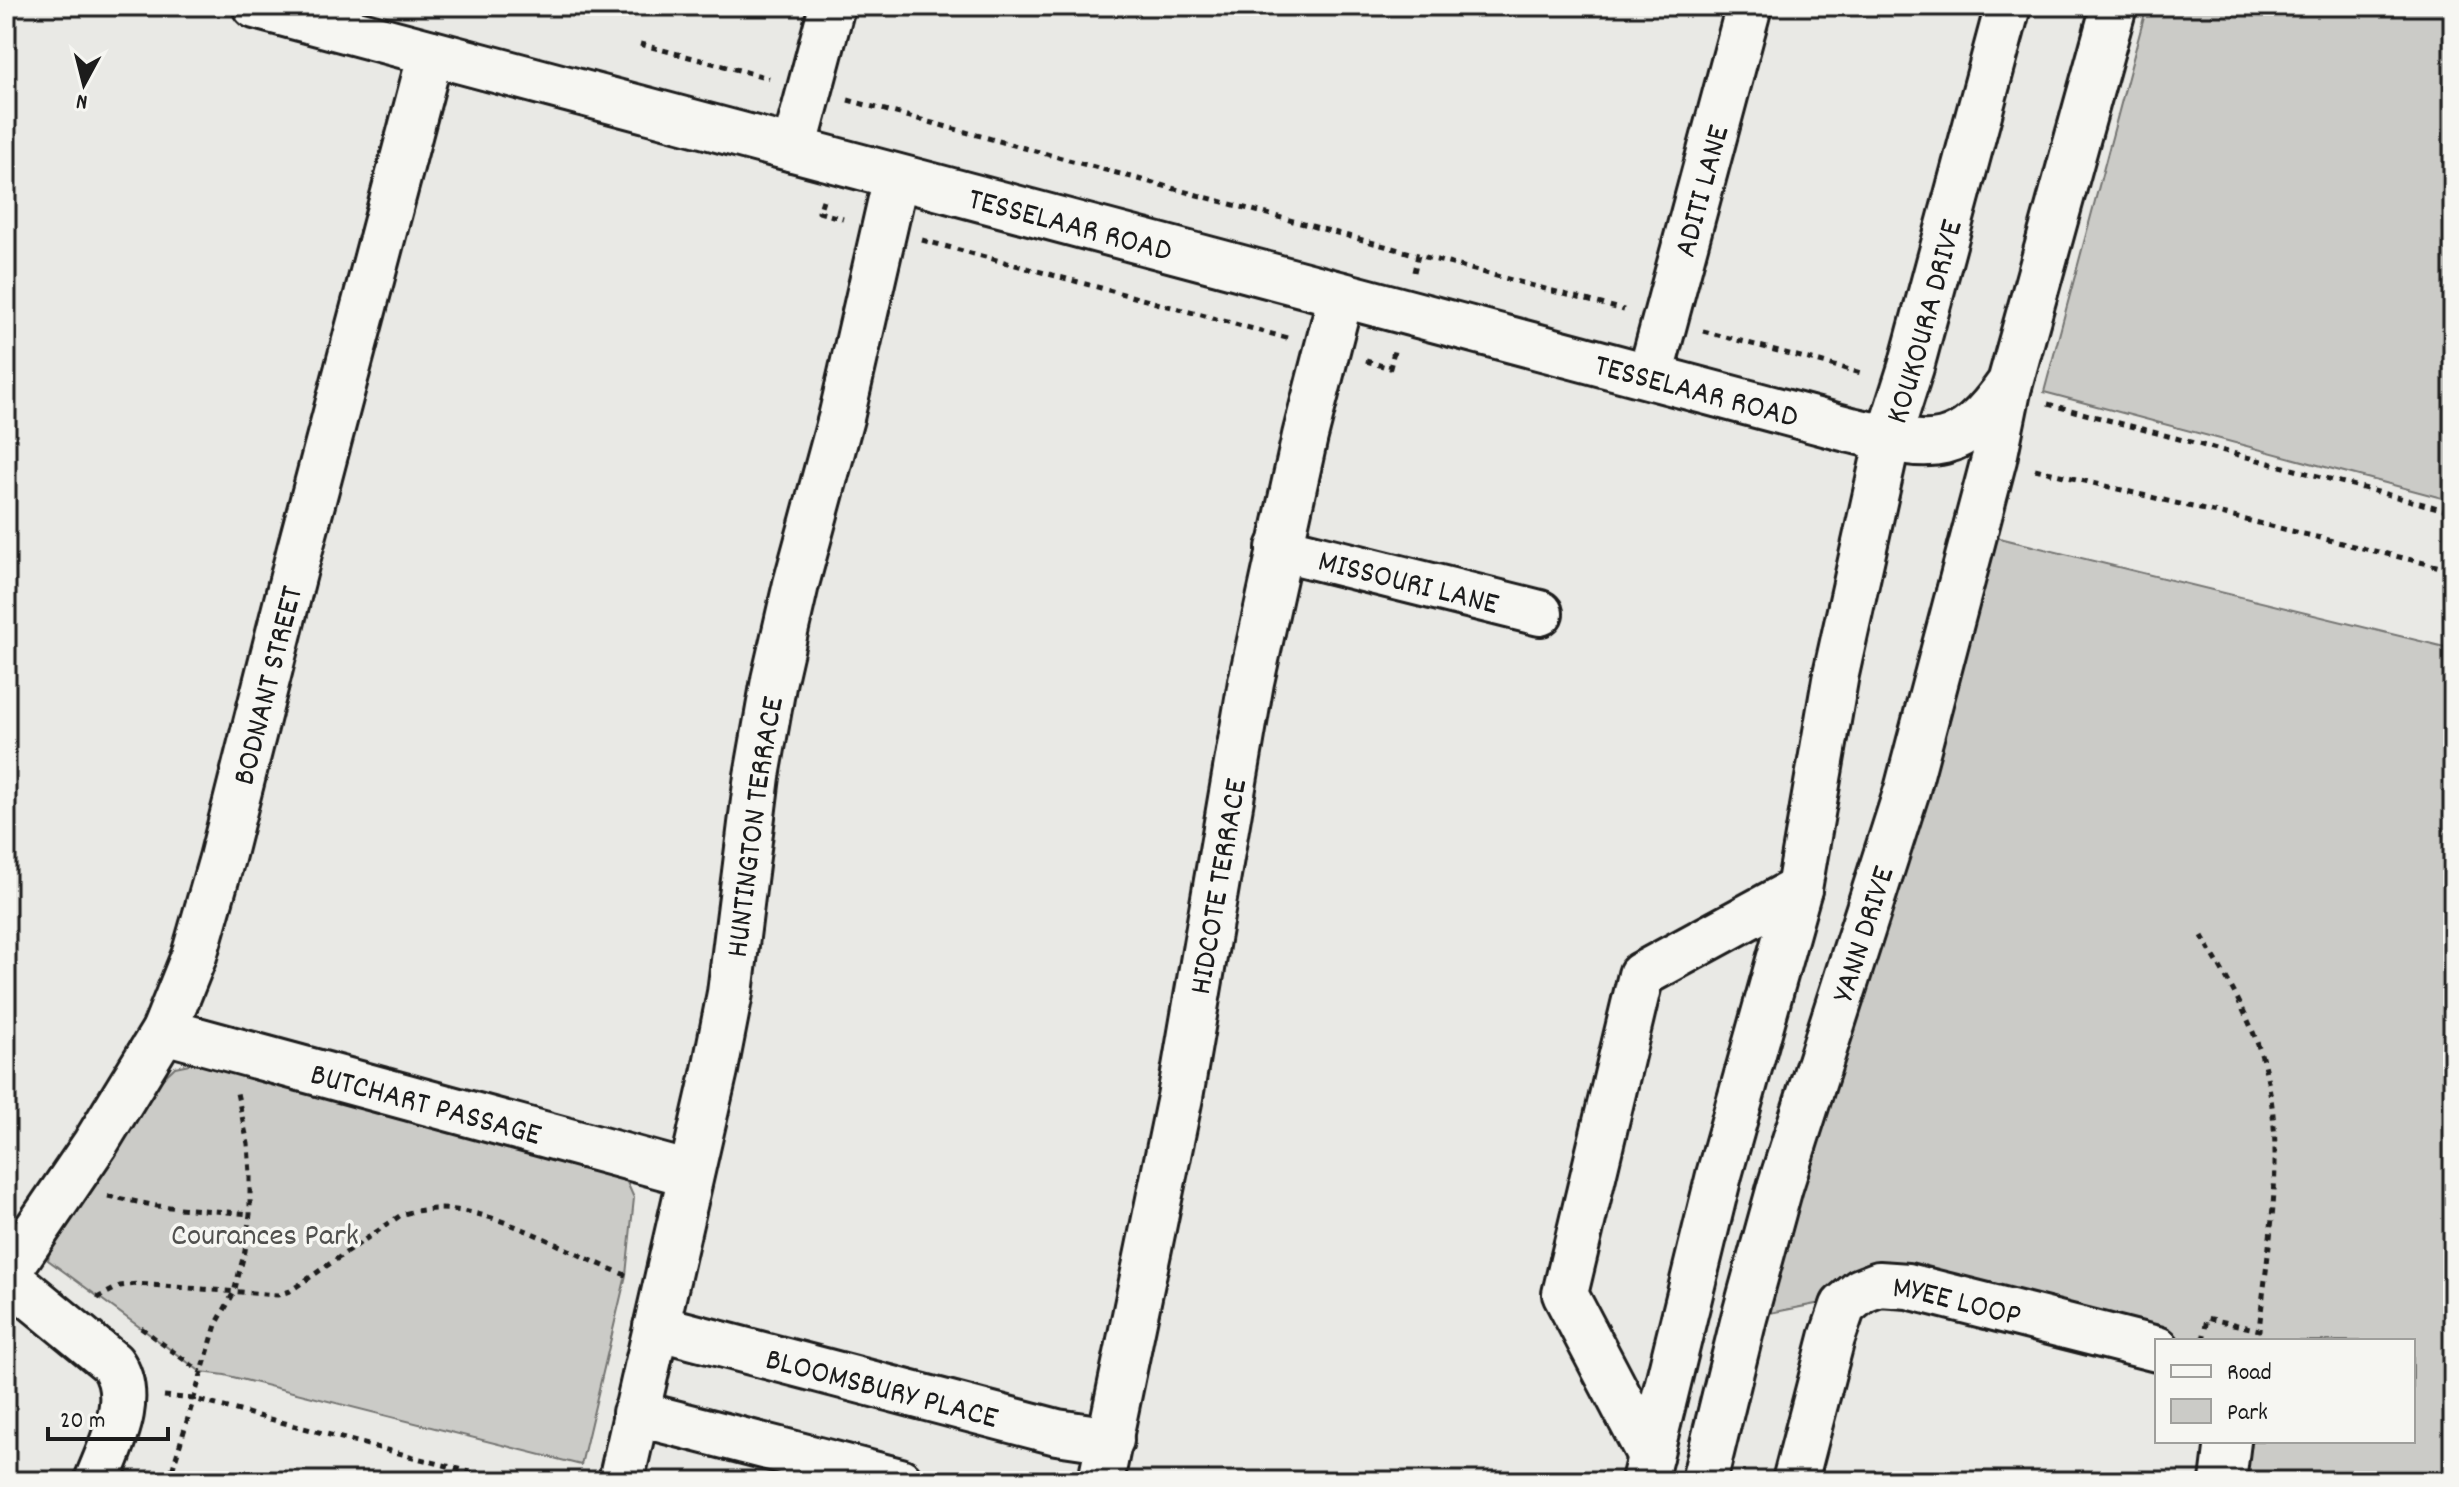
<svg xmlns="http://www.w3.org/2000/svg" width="2459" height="1487" viewBox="0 0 2459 1487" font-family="Dekko,sans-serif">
  <rect width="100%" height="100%" fill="#e9e9e5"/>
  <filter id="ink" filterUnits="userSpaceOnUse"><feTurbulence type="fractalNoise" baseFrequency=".0125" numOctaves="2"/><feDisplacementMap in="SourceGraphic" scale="16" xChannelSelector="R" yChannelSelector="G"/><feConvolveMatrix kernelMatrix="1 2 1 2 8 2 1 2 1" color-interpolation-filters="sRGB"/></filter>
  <g filter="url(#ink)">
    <path fill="#cbcbc7" stroke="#747472" stroke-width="2" d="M2147 6H2453V501L2044 392Z
      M1975 532 2453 649V1481H2223L2228 1441H2413V1341H2157L1908 1286 1744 1318Z
      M199 1062 626 1180 634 1198 626 1275 581 1465 225 1375 201 1372 48 1260 52 1240 156 1085 175 1067Z"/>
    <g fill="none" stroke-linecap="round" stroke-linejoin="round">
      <defs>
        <g id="minor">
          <path id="s1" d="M255 6 1851 430C1932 449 1957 458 2010 383L2114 6"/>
          <path d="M794 149 832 6"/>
          <path id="s2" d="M1650 376 1749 6"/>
          <path id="s3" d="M1279 548 1540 613"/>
          <path id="s4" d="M164 1031 690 1174"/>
          <path id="s5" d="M6 1275 95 1144 164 1031 194 956 222 858 300 549 431 53"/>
          <path d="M6 1276 112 1363C137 1398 111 1445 97 1481"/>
          <path id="s6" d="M656 1327 1057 1432 1111 1440"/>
          <path d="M635 1413 900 1481"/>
          <path d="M1650 1456 1565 1294 1641 975 1799 889"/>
          <path id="s7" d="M621 1481 715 1070 730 993 757 776 774 680 796 584 841 418 896 177"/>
          <path id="s8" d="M1101 1481 1180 1097 1251 682 1305 436 1341 295"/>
          <path id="s9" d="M1644 1481 1719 1175 1799 889 1836 674 1888 439 1911 367 2008 6"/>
          <path id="s10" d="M1704 1481 1744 1318 1780 1187 1907 790 1994 459 2009 386"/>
          <path id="s11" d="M1795 1481 1832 1338 1843 1306 1861 1291 1879 1284 1908 1286 2157 1349"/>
          <path d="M2223 1481 2228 1441"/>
        </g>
      </defs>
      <use href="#minor" stroke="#1c1c1c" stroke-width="50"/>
      <path stroke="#1c1c1c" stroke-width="5" stroke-dasharray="6 6" stroke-linecap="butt" d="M640 44 769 78
        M848 100 1418 255
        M823 200 819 212 843 219
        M922 240 1287 338
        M1414 272 1418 255 1624 310
        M1703 331 1865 374
        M1366 361 1390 368 1394 351
        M2048 404 2453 512
        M2035 469 2453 570
        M2202 936C2222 971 2244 1006 2258 1045 2290 1137 2269 1236 2259 1330L2207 1318 2203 1341
        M108 1196 157 1206 250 1214
        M101 1298 99 1297 120 1286 137 1284 278 1295 290 1291 401 1215C474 1190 558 1250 626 1275
        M141 1328 201 1372
        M164 1396 194 1399 504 1481
        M169 1481 216 1325 234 1292 245 1251 250 1214V1174L248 1144 237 1093"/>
      <use href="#minor" stroke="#f6f6f2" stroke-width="44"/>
    </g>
  </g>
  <g text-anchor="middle" stroke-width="7" stroke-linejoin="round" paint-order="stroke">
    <g font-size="32" fill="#1c1c1c" stroke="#f6f6f2">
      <text dy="11" stroke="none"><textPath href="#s2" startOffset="192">ADITI LANE</textPath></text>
      <text dy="11" stroke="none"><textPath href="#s1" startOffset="844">TESSELAAR ROAD</textPath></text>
      <text dy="11" stroke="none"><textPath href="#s9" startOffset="1194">KOUKOURA DRIVE</textPath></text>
      <text dy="11" stroke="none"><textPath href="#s1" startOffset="1492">TESSELAAR ROAD</textPath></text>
      <text dy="11" stroke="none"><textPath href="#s3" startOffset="134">MISSOURI LANE</textPath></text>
      <text dy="11" stroke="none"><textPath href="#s5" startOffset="652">BODNANT STREET</textPath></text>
      <text dy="11" stroke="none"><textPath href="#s7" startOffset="668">HUNTINGTON TERRACE</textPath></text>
      <text dy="11" stroke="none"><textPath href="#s8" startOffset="606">HIDCOTE TERRACE</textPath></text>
      <text dy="11" stroke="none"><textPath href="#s10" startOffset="570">YANN DRIVE</textPath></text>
      <text dy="11" stroke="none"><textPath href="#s4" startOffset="272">BUTCHART PASSAGE</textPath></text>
      <text dy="11" stroke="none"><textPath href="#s11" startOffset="304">MYEE LOOP</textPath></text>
      <text dy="11" stroke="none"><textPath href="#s6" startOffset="234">BLOOMSBURY PLACE</textPath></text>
    </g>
    <g font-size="32" fill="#51514f" stroke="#f6f6f2">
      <text x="265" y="1244">Courances Park</text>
    </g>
  </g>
  <rect width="2459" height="1487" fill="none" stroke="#f6f6f2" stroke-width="32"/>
  <rect x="16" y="16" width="2427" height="1455" fill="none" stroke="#1c1c1c" stroke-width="3" filter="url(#ink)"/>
  <rect x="2155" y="1339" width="260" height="104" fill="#f6f6f2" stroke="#9f9f9c" stroke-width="2"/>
  <rect x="2171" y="1365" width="40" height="12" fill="#f6f6f2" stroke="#9f9f9c" stroke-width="2"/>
  <text x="2227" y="1379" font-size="24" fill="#1c1c1c">Road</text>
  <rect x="2171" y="1399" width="40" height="24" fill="#cbcbc7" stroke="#9f9f9c" stroke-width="2"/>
  <text x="2227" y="1419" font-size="24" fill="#1c1c1c">Park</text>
  <g transform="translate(84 84) rotate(187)" stroke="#f6f6f2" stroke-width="6" paint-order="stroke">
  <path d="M0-6L14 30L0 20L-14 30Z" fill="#1c1c1c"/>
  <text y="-12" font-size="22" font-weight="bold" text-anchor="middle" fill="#1c1c1c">N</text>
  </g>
  <path d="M48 1427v12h120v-12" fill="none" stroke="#1c1c1c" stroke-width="4"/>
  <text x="60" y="1427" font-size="24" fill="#1c1c1c" stroke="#f6f6f2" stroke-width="6" paint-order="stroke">20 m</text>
</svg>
